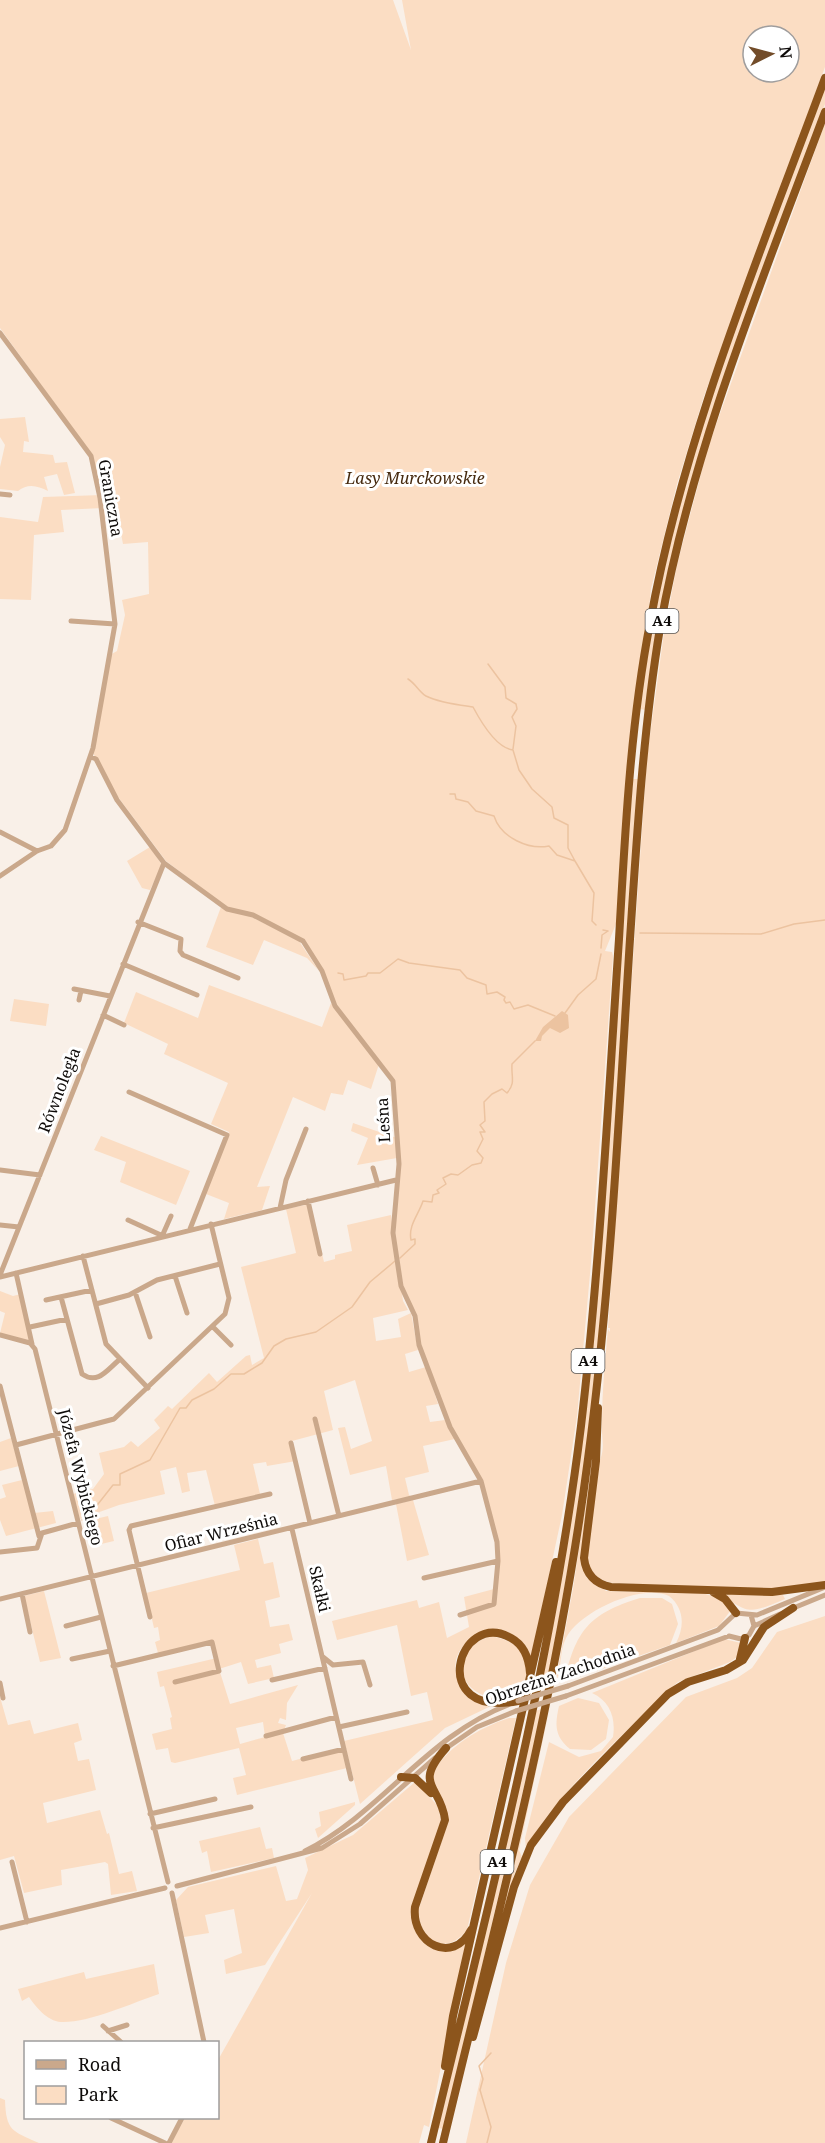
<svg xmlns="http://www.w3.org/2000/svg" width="825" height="2143" viewBox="0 0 825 2143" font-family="'Noto Serif',serif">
  <rect width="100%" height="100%" fill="#f9f0e8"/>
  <path fill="#fbddc3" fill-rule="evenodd" d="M0 0H393L411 50 402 0H825V67L704 396 677 484 651 589 618 919 605 951 612 952 613 956 591 1263 577 1416 562 1515 531 1659C526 1632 492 1624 471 1639 440 1661 460 1698 489 1707L445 1728 360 1804 344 1741 433 1720 427 1692 411 1696 397 1625 337 1640 332 1621 417 1600 419 1608 439 1602 447 1638 469 1627 464 1597 494 1589 500 1562 482 1481 451 1427 421 1346 416 1316 403 1286 395 1235 400 1164 394 1081 336 1005 323 970 303 939 259 916 228 908 166 861 115 793 93 753 110 655 117 651 125 615 122 600 149 594 148 542 123 544 118 518 105 519 103 508 61 510 64 532 34 535 31 600 0 599V517L38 522 43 497 102 495 91 454 0 328ZM753 36H789V72H753Z
    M825 86V104L694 472 646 710 639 709C653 621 669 532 695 446 732 324 781 206 825 86Z
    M825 123V1582C757 1598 682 1586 613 1583 601 1581 592 1575 588 1563 584 1548 596 1483 599 1463 606 1446 601 1439 602 1422 602 1391 605 1360 608 1329L610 1332V1328H608L647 757 664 633 677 565 708 447Z
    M25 417 29 442 24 441 23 452 53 455 55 463 67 462 75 493 64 495 57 474 44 477 48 491C38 486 28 483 18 491L0 489V467L5 445 0 437V419Z
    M633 779H639C624 985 615 1192 593 1398 582 1495 564 1591 546 1688L540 1689 582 1441Z
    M150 847 162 865 150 890 142 888 127 861Z
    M221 907 252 917 299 941 319 971 307 958 264 940 253 965 206 947Z
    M209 985 322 1027 331 1003 379 1064 371 1089 348 1080 343 1095 331 1093 325 1111 293 1097 257 1187 270 1186 262 1210 224 1219 229 1203 206 1194 229 1132 211 1124 228 1083 164 1054 168 1044 124 1023 136 992 198 1018Z
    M14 999 49 1004 46 1026 10 1021Z
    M353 1123 397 1138V1158L357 1165 368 1138 351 1131Z
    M101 1136 190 1171 176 1205 120 1182 126 1162 94 1150Z
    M310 1204 324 1262 335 1259V1255L352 1251 347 1225 391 1215 403 1301 408 1310 373 1318 376 1341 401 1337 398 1319 411 1313 418 1350 405 1354 409 1372 426 1367 438 1404 426 1406 430 1422 445 1420 455 1439 423 1446 429 1472 405 1478 409 1495 412 1497 392 1500 386 1466 350 1475 338 1428 345 1427 351 1449 372 1441 355 1380 324 1391 333 1430 292 1441 296 1461 267 1466 266 1462 253 1464 261 1498 215 1506 206 1470 187 1473 190 1491 182 1493 176 1467 160 1471 165 1494 119 1505 80 1519 73 1494 93 1489 104 1474 99 1453 124 1447 131 1441 138 1447 160 1428 154 1420 168 1406 172 1409 209 1373 217 1382 246 1356 250 1355 252 1365 264 1358 241 1267 296 1253 286 1209Z
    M0 1291 13 1296 21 1294 30 1341 0 1333 5 1313 0 1311Z
    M596 1434 581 1563 587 1578 606 1591 702 1593 719 1598 731 1610 719 1626 676 1643C685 1626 684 1608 669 1596 641 1583 579 1612 566 1638 559 1652 562 1671 555 1684L573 1589Z
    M11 1438 19 1466 0 1471V1442Z
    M22 1480 34 1513 53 1511 56 1523 6 1536 0 1520V1499L6 1497 2 1485Z
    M413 1500 429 1555 407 1561 396 1504Z
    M108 1516 114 1541 97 1545 91 1520Z
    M258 1539 264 1564 273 1562 280 1597 265 1601 270 1627 289 1624 293 1640 279 1644 281 1653 255 1660 257 1668 271 1665 274 1678 248 1684 241 1662 219 1669 230 1704 298 1685 287 1703 286 1720 280 1718 278 1723 286 1725 283 1733 292 1761 342 1748 347 1768 237 1795 233 1778 246 1775 239 1748 175 1763 171 1762 168 1748 156 1750 152 1734 172 1729 170 1718 172 1717 164 1686 160 1687 157 1672 217 1658 213 1640 158 1653 155 1642 160 1640 158 1627 154 1628 146 1593 240 1570 234 1545ZM263 1722 265 1737 240 1744 236 1728Z
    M44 1591 61 1658 40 1662 24 1596Z
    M717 1591 783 1595 785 1599C749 1614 749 1615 717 1591Z
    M640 1598H662L672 1604 678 1624 670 1645 564 1682C576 1631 588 1614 640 1598Z
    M825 1616V2143H466L506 1963 530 1885 569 1817 686 1697 737 1678 752 1668 777 1632Z
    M492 1636C529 1645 530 1661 523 1695 516 1697 509 1701 500 1701 496 1702 491 1699 487 1697 450 1683 456 1646 492 1636Z
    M724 1639 741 1643 737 1657 730 1662 678 1682 666 1692C622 1737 555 1794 526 1849L525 1838 549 1742 579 1757 601 1751 613 1737C616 1718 610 1701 592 1693Z
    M0 1697 8 1725 30 1720 34 1734 78 1723 82 1740 74 1743 78 1761 89 1759 96 1790 43 1803 47 1823 100 1810 107 1834 109 1833 119 1874 132 1871 137 1891 111 1895 108 1864 105 1862 61 1870 62 1885 24 1893 14 1856 0 1860Z
    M578 1698 599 1703 609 1720 606 1739 591 1750 570 1749C554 1736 555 1724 559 1706Z
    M550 1707 519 1850 522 1857 514 1875 486 1986Z
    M542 1709 444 2129 438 2128 535 1711Z
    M509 1718H516L467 1930C445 1957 421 1941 418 1911L448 1822 436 1792 432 1773C450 1745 479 1728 509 1718Z
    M415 1782 438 1806 441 1821 412 1919C414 1932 423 1939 433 1948L466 1941 429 2127 424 2125 419 2143H171L185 2118H218V2060L312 1893 265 1965 226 1974 224 1960 242 1953 234 1909 205 1915 209 1933 184 1937 176 1900 188 1887 276 1866 286 1901 297 1899 308 1870 305 1858 353 1835Z
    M355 1802V1805L318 1838 315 1829 321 1826 319 1812Z
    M260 1827 266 1849 272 1848 274 1858 211 1872 207 1851 202 1853 199 1841Z
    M154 1964 159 1994C132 2003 89 2023 61 2022 47 2021 36 2007 29 1997L22 2001 18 1989 84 1972 86 1979Z
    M0 2098 5 2100C6 2131 12 2131 39 2143H0Z"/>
  <path fill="#ecc3a0" d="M562 1011 568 1015 569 1028 560 1033 550 1028 542 1036 541 1041H535L543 1027Z"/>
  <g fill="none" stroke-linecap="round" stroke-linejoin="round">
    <path stroke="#ecc3a0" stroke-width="1.5" d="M488 664 505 687 506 698 516 704 517 709 512 717 516 726 513 749
      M408 679C416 684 419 692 426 696 440 703 459 705 473 707 481 722 496 748 513 750L519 770 532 789 552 807 554 818 568 825V848L575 861
      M450 794H455L456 799 468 802 476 811 494 816C501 838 529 850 549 846L557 855 575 861 594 893 592 921 596 925
      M603 930 608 931
      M640 933 761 934 794 924 825 920
      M601 948 602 935 608 931
      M338 973 343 974 344 980 366 976 368 973H380L398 959 409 963 460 970 467 978 486 985 487 994 497 992 505 997 504 1000 506 1003 510 1002 514 1009 528 1005 555 1016
      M565 1013 578 995 596 979 601 954
      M400 1258 415 1244V1239L411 1240C408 1225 419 1214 423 1201L432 1202 433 1195 439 1193 437 1190 446 1184 443 1178 451 1174 458 1175 472 1165 481 1163 483 1158 477 1151 483 1139 480 1132H485L480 1125 485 1121 484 1102 492 1094 502 1089 507 1093C516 1083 511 1077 512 1064L535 1041
      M82 1520 87 1518 113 1485H120V1474L150 1460 180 1408H186L192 1400 214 1389 231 1374H244L262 1363 274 1346 286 1339 316 1332 352 1307 370 1282 395 1261
      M487 2143 491 2127 480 2090 483 2079 479 2066 491 2053"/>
    <path stroke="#caa88b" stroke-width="5" d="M0 333 91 456 100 498 115 624 93 748 65 830 51 846 37 851 0 876
      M0 494 10 495
      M71 621 115 624
      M91 757 96 759 117 800 164 863 227 909 253 915 303 941 322 971 335 1006 393 1081 399 1164 393 1233 401 1286 415 1316 419 1345 450 1427 481 1481 497 1542 498 1561 494 1604 460 1615
      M0 832 37 851
      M138 922 181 939 180 951 183 955 238 978
      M123 964 197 995
      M74 989 110 996
      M79 1000 81 991
      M103 1015 124 1025
      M129 1092 227 1135 190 1229
      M373 1168 378 1185
      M0 1170 40 1175
      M308 1201 320 1254
      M280 1208 286 1180 306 1129
      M128 1220 163 1236
      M0 1225 19 1227
      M163 1234 171 1216
      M83 1256 106 1344 148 1388
      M16 1273 32 1344
      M0 1275 164 863
      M175 1276 187 1313
      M0 1277 396 1180
      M135 1292 150 1337
      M61 1297 82 1374C98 1385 107 1370 119 1360
      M46 1300 92 1290
      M96 1304 129 1295 157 1280 220 1264
      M30 1327 67 1319
      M213 1327 231 1345
      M0 1335 30 1343 35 1349 168 1882
      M0 1386 39 1536
      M315 1419 339 1516
      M291 1443 310 1523
      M16 1445 114 1419 225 1314 229 1298 211 1224
      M292 1529 351 1779
      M0 1552 37 1548 42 1533 78 1523
      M424 1578 498 1561
      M22 1594 30 1632
      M0 1599 481 1481
      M791 1609 825 1595
      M150 1617 129 1530 131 1526 270 1494
      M66 1626 101 1617
      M754 1626 780 1614
      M729 1636 741 1639 749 1635 754 1626 751 1615
      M323 1657 333 1665 363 1662 370 1685
      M72 1659 110 1651
      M113 1666 212 1642 219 1671 175 1682
      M272 1680 325 1668
      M0 1683 3 1698
      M568 1686 718 1630 736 1613 757 1615 825 1587
      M566 1696 729 1636
      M339 1727 407 1712
      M266 1736 336 1717
      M445 1749 477 1727 516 1711
      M303 1759 344 1749
      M150 1814 215 1799
      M153 1828 251 1807
      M305 1851C383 1812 427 1734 513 1703
      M12 1862 27 1922
      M177 1886 322 1848 360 1824 435 1758
      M172 1893 204 2042
      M0 1928 165 1888
      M103 2026 121 2042
      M108 2031 127 2025
      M111 2118 165 2143
      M169 2143 182 2118"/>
    <path stroke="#8c551c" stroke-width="8" d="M598 1408 596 1461 584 1558C586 1575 596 1584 611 1587L772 1592 825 1585
      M713 1592 725 1599 736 1613
      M740 1659 745 1638
      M518 1701C426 1719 458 1608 511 1638 524 1645 529 1659 530 1673
      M446 1748C412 1786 441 1785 445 1820L415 1907C411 1944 453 1965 471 1930
      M401 1777 415 1778 431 1793
      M473 2037 514 1887 531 1845 563 1802 668 1694 688 1682 726 1670 743 1660 764 1627 793 1608
      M445 2066 453 2016 556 1562
      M431 2143C488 1906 551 1669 581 1426 600 1265 608 1102 619 939 625 834 630 727 650 623 684 434 759 257 825 78
      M443 2143C497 1917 558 1690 588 1459 611 1287 619 1112 630 939 637 835 643 731 660 628 692 449 762 281 825 112"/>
    <path stroke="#caa88b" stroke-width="5" d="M518 1701 568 1686
      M516 1711 566 1696"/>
  </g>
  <g text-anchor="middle" stroke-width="6" stroke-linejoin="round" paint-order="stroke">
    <g fill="#fff" stroke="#565453" stroke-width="1.5">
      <rect x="645.5" y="609" width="33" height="24" rx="4.5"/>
      <rect x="571.5" y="1349" width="33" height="24" rx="4.5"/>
      <rect x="480.5" y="1850" width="33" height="24" rx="4.5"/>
    </g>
    <g font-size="15" font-weight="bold" fill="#0e0b09">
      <text x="662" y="626">A4</text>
      <text x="588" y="1366">A4</text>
      <text x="497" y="1867">A4</text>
    </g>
    <g font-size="16" font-style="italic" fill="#45290e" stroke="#fff">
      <text x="415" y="484">Lasy Murckowskie</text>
    </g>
    <g font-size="16" fill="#0e0b09" stroke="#fff">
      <text transform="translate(111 498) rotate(80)" y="6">Graniczna</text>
      <text transform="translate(59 1090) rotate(-69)" y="6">Równoległa</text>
      <text transform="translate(383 1120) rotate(-93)" y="6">Leśna</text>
      <text transform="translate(81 1477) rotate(76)" y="6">Józefa Wybickiego</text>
      <text transform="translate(221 1532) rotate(-14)" y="6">Ofiar Września</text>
      <text transform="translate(320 1589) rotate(77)" y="6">Skałki</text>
      <text transform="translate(560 1674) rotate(-19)" y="6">Obrzeżna Zachodnia</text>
    </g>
  </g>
  <rect x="24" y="2041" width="195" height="78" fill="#ffffff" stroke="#9f9d9d" stroke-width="1.5"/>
  <rect x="36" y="2060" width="30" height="9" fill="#caa88b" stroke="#9f9d9d" stroke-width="1.5"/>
  <text x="78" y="2071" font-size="18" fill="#0e0b09">Road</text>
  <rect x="36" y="2086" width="30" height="18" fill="#fbddc3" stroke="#9f9d9d" stroke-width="1.5"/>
  <text x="78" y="2101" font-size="18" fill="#0e0b09">Park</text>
  <g transform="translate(771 54) rotate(84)"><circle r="28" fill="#ffffff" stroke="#9f9d9d" stroke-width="1.5"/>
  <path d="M0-4.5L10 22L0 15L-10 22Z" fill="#724c29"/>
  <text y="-9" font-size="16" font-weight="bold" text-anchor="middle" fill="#0e0b09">N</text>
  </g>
</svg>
